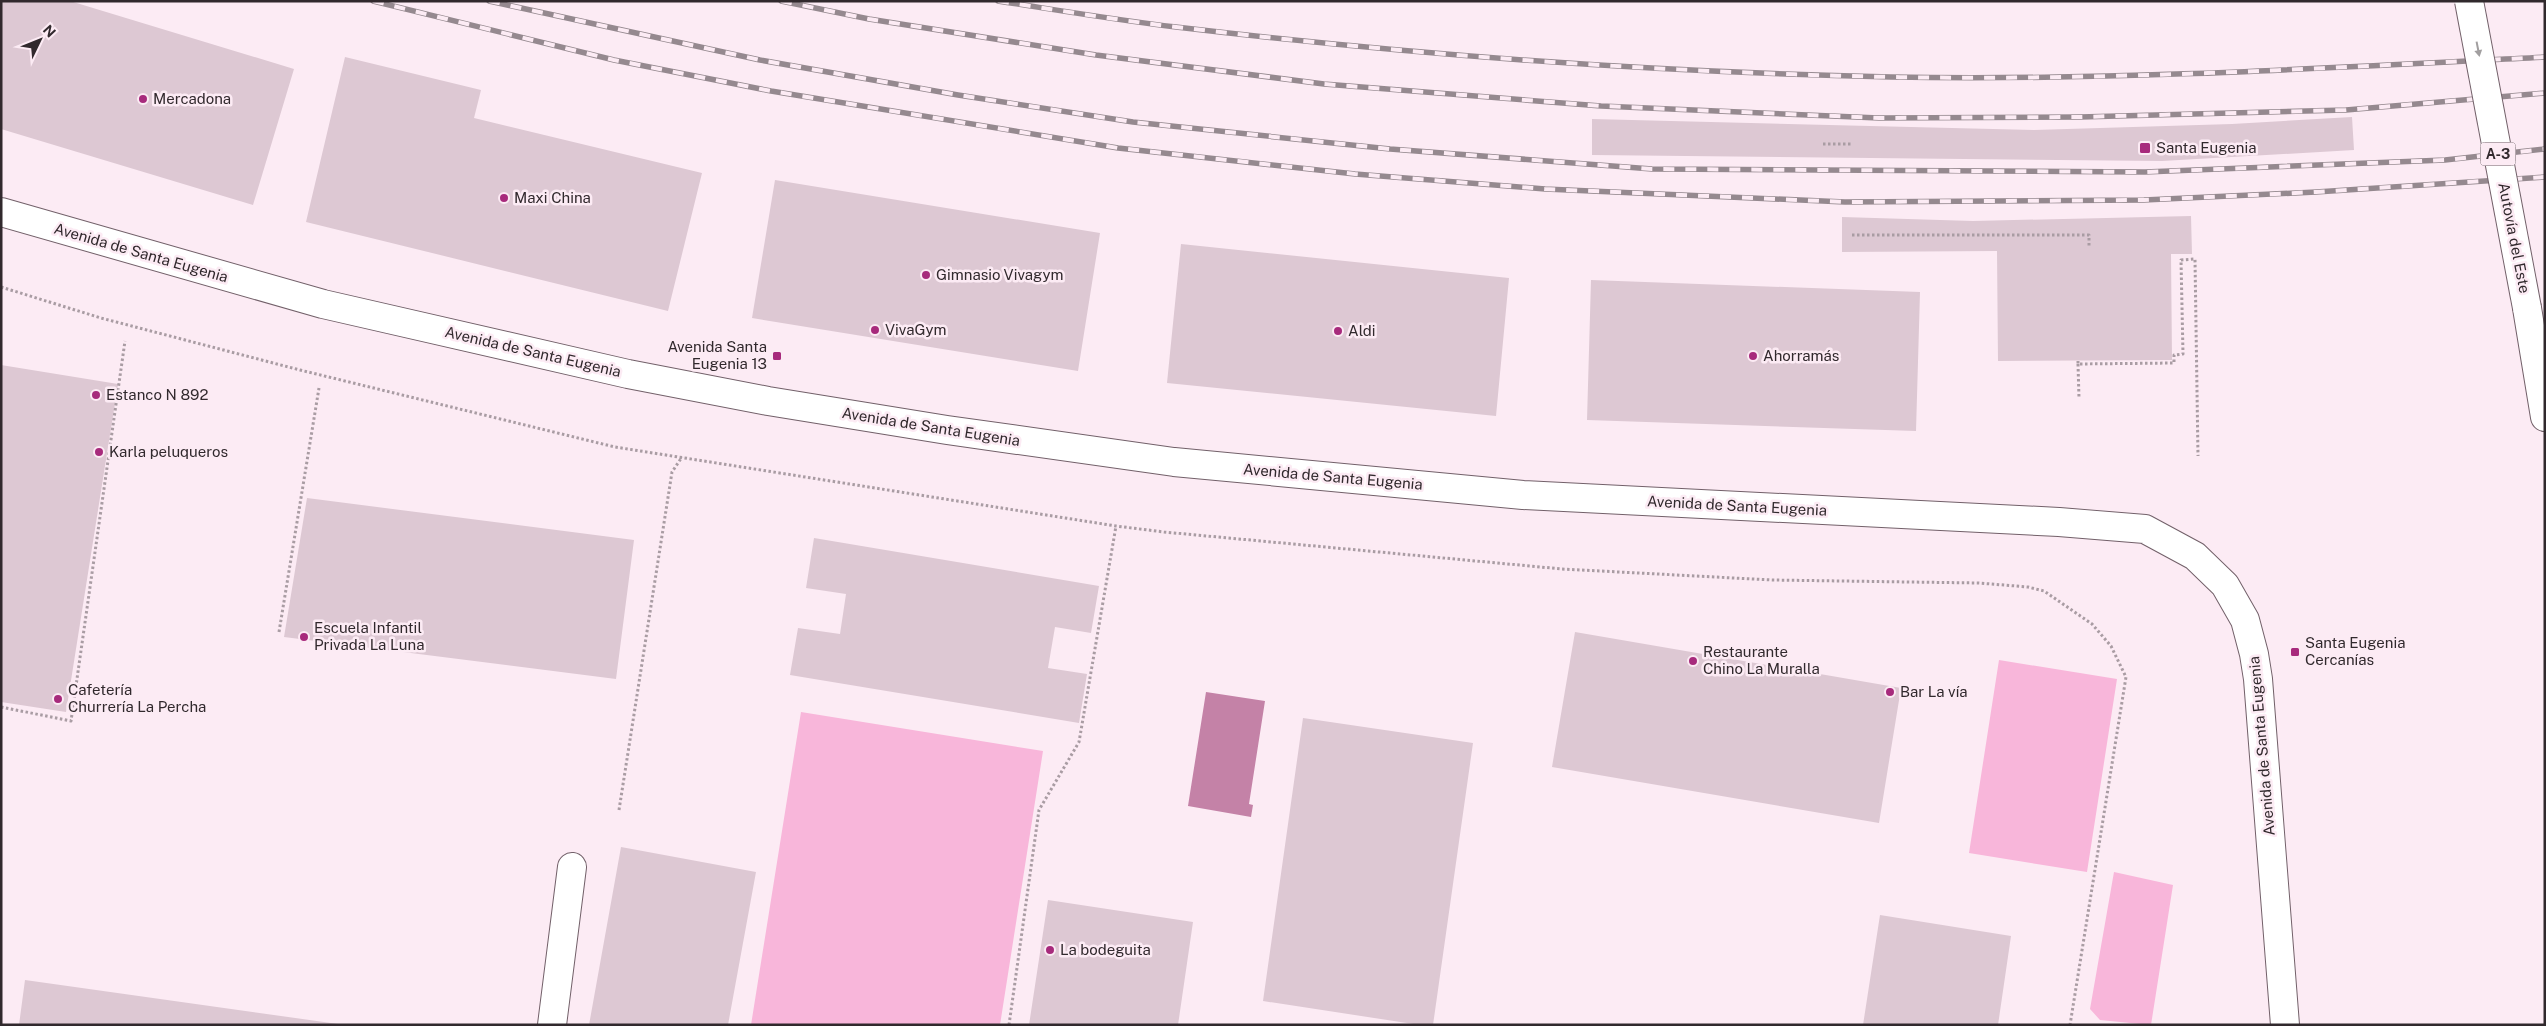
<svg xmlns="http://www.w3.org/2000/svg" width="2546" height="1026" viewBox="0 0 2546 1026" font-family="'Public Sans',sans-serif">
  <rect width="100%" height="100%" fill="#fcebf4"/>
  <path fill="#f8b6da" d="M1999 660 2117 679 2087 872 1969 853Z
    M801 712 1043 751 1000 1025H751Z
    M2114 872 2173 885 2151 1025 2100 1020 2090 1009Z"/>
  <path fill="#c482a7" d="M1206 692 1265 701 1249 804 1253 805 1251 817 1188 806Z"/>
  <path fill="#ddc8d3" d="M1 1H70L294 69 253 205 1 129Z
    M345 57 481 90 474 118 702 173 668 311 306 222Z
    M2352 117 2354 150 2162 161 1592 155V119L2034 130 2232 124Z
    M775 180 1100 233 1078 371 752 318Z
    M2191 216 2192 254H2171L2172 360 1998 361 1997 251 1842 252V217L1973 221Z
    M1181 244 1509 278 1496 416 1167 383Z
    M1591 280 1920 292 1916 431 1587 420Z
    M1 365 118 384 66 712 1 702Z
    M307 498 634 540 616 679 284 637Z
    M814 538 1099 586 1091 633 1055 627 1048 668 1087 674 1079 723 790 675 798 628 840 634 846 594 806 588Z
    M1575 632 1901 688 1879 823 1552 767Z
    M1303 718 1473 743 1433 1025H1420L1263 1001Z
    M621 847 756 872 728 1025H589Z
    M1048 900 1193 922 1178 1025H1029Z
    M1880 915 2011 936 1998 1025H1863Z
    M25 980 338 1024V1025H19Z"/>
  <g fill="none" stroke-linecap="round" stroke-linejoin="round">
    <defs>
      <path id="minor" d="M1 212 323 304 628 374 768 401 947 430 1174 462 1523 495 2059 522 2145 529 2195 556 2225 585 2245 620 2254 654 2258 679 2285 1025
        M552 1025 572 867"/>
      <path id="motorway" d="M2527 308 2545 417"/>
    </defs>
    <use href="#minor" stroke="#726069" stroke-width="30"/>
    <use href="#motorway" stroke="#726069" stroke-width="30"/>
    <path stroke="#a99ca3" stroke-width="3" stroke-dasharray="2.5 2.5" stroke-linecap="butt" d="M1823 144H1853
      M1852 235H2089V247
      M1 287 101 318 300 370 615 447 1116 526 1164 532 1562 569 1772 580 1979 583 2028 587 2044 591 2092 624 2111 646 2126 677 2070 1025
      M2078 361V364L2174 363V355L2183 354 2181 260 2195 259 2198 456
      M2078 364 2079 398
      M279 632 319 388
      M1 707 71 721 125 341
      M619 810 672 472 682 457
      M1009 1025 1039 810 1079 742 1116 526"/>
    <use href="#minor" stroke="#fff" stroke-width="28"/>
    <use href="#motorway" stroke="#fff" stroke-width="28"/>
    <defs>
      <path id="rail" d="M373 1 614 60 771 91 1118 148 1355 174 1545 189 1845 202 2144 200 2316 192 2545 177
        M489 1 760 60 958 95 1133 122 1390 149 1652 169 2145 172 2445 160 2545 149
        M781 1 869 19 1096 55 1324 84 1601 106 1879 118 2080 117 2346 110 2545 93
        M998 1C1057 10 1116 20 1176 27 1413 55 1652 72 1891 77 2109 81 2327 68 2545 57"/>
    </defs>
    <use href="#rail" stroke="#95898f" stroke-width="5.5"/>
    <use href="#rail" stroke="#fcebf4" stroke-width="4" stroke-dasharray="11" stroke-linecap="butt"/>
    <defs>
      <path id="motorway-bridge" d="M2469 1 2527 308"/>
    </defs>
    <use href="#motorway-bridge" stroke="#726069" stroke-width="30" stroke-linecap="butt"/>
    <use href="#motorway-bridge" stroke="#fff" stroke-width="28"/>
  </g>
  <defs><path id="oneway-solid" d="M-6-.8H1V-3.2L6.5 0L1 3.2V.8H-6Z" transform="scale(1.25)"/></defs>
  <use fill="#a29fa0" href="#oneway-solid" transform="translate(2478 49) rotate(79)"/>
  <g fill="#a72a7c" stroke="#fcebf4" stroke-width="2">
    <circle cx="143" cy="99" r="5"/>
    <rect x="2139" y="142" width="12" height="12" rx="2.5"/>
    <circle cx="504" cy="198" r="5"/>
    <circle cx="926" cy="275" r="5"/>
    <circle cx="875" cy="330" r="5"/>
    <circle cx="1338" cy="331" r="5"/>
    <rect x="772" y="351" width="10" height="10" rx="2.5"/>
    <circle cx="1753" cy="356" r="5"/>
    <circle cx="96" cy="395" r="5"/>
    <circle cx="99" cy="452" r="5"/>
    <circle cx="304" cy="637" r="5"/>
    <rect x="2290" y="647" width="10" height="10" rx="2.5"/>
    <circle cx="1693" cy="661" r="5"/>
    <circle cx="1890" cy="692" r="5"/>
    <circle cx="58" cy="699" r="5"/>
    <circle cx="1050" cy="950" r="5"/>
  </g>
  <g text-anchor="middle" stroke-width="5" stroke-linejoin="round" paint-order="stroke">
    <rect fill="#fcebf4" stroke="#6e6369" stroke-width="1" x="2480.5" y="142.5" width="35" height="23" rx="4"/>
    <g font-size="14" font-weight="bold" fill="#31292d">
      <text x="2498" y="159">A-3</text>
    </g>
    <g font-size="15" fill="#31292d" stroke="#fcebf4" text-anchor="start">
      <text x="153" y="104">Mercadona</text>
      <text x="2156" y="153">Santa Eugenia</text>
      <text x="514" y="203">Maxi China</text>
      <text x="936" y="280">Gimnasio Vivagym</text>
      <text x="885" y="335">VivaGym</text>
      <text x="1348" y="336">Aldi</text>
      <text x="767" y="352" text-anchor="end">Avenida Santa<tspan x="767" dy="17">Eugenia 13</tspan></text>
      <text x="1763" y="361">Ahorramás</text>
      <text x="106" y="400">Estanco N 892</text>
      <text x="109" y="457">Karla peluqueros</text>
      <text x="314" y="633">Escuela Infantil<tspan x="314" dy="17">Privada La Luna</tspan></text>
      <text x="2305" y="648">Santa Eugenia<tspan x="2305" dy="17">Cercanías</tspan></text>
      <text x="1703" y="657">Restaurante<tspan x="1703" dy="17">Chino La Muralla</tspan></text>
      <text x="68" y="695">Cafetería<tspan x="68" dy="17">Churrería La Percha</tspan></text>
      <text x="1900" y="697">Bar La vía</text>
      <text x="1060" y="955">La bodeguita</text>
    </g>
    <g font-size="15" fill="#31292d" stroke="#fcebf4">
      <text transform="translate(2514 238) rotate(79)" y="5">Autovía del Este</text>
      <text transform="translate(141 253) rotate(16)" y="5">Avenida de Santa Eugenia</text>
      <text transform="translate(533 352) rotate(13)" y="5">Avenida de Santa Eugenia</text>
      <text transform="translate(931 427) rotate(9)" y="5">Avenida de Santa Eugenia</text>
      <text transform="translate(1333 477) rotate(5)" y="5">Avenida de Santa Eugenia</text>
      <text transform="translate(1737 506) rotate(3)" y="5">Avenida de Santa Eugenia</text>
      <text transform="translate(2262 746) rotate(-95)" y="5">Avenida de Santa Eugenia</text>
    </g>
  </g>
  <rect width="2546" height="1026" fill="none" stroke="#31292d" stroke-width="5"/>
  <g transform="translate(40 40) rotate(47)" stroke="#fcebf4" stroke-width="4" paint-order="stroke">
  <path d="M0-4L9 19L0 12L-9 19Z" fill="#31292d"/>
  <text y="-8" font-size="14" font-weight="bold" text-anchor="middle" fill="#31292d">N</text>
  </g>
</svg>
